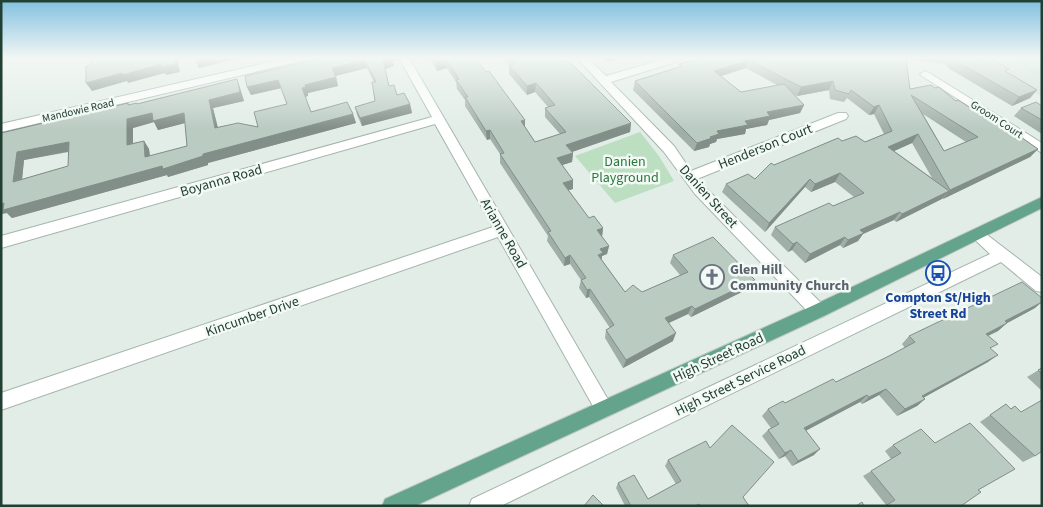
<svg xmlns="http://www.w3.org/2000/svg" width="1043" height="507" viewBox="0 0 1043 507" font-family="'Source Sans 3',sans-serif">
  <rect width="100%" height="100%" fill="#e2ede7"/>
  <path fill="#d0ddd6" d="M975 58H1042V97Z"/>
  <path fill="#bbdfc0" d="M1007 58H1042V77L1037 76Z
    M640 132 659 156 674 181 615 203 575 156Z"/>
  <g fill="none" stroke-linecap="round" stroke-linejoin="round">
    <defs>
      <path id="minor" d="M288 58H306L301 61 1 132V124Z
        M399 58H409L610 403 613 409 610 415 604 418 598 415 498 237 1 410V393L493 227 435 124 1 248V236L432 117Z
        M577 58H588L606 76 667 58H683L682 60 611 82 674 146 691 171 838 113H846L848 116 846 119 697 179 824 306 826 311 824 316 818 318 812 316 695 194 664 152Z
        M926 71 1042 143V153L922 76 920 74Z
        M977 229 982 231 1042 277V292L1036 291 1001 262 501 506H469L472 499 990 254 970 235 972 231Z"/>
      <path id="major" d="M1042 197V208L824 316 415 506H382L385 499 812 306Z"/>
    </defs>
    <use href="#minor" stroke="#a4b5ad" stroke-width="2"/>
    <use href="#major" stroke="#c1c9c6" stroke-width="2"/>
    <use href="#minor" fill="#fff" fill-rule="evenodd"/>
    <use href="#major" fill="#65a48c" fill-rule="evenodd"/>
  </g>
  <path fill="#a0afa7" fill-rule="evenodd" d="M323 58 397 60 393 61 394 66 385 69 389 86 397 95 410 104 412 113 362 126 357 115 355 107 375 101 374 82 367 68 336 76 338 86 308 93V96L305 97 311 112 353 114 356 123 208 163V165L168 177 167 175 12 218 7 213 1 214V133L128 103 129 105 138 104 237 79 240 88 244 101 213 108 218 128 258 127 287 104 281 88 251 95 247 87ZM154 122 158 130 185 123 187 146 150 156 149 149 144 141 133 143V128ZM69 152 68 166 22 179 24 160Z
    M430 58H475L535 142 560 134 545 117V108L548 107 535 92 527 95 509 74V65L503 58H561L631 123 630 132 572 152 573 153 572 162 562 165 573 180V189L568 190 589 218 603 228 602 237 609 246 607 254 602 256V260L625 292H642L680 275 670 263 673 255 750 288 691 317 688 314 669 323 673 341 623 368 605 338 606 330 610 328 589 297 586 298 579 288 581 280 570 264 564 266 547 241 548 236 500 163V154L490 139 487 140 465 106V100L457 89 456 82 447 68 437 71Z
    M603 58H621L607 62Z
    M701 58 908 60 906 63 910 89 935 88 1038 149 1030 157 943 199V198L896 222 894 220 863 234 858 241 843 248 840 245 805 263 792 250 788 252 771 235 775 227 833 206 854 197 835 182 811 192 805 187 765 232 722 192 726 184 755 179 774 165 842 141 865 142 884 134 874 114 869 115 847 98 844 102 830 99 829 90 797 96 794 94 804 105 800 113 769 120 767 125 746 129 745 134 717 139 716 142 710 144 709 147 694 151 633 90 635 81 679 67V64ZM746 68 777 85 741 92 721 76ZM923 114 966 142 944 151ZM912 143 932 178 894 151Z
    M912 58H977L987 63 1007 72 1037 90 1030 98 1012 106 948 68 946 64 913 60Z
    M1042 106V134L1014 116 1021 108Z
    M1035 308 1007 323 998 331 988 336 991 349 988 362 924 397 925 399 917 406 897 416 879 395 862 404 860 402 806 430 814 455 792 466 785 456 779 459 762 436 768 430 771 428 762 416 768 409 785 403 836 382 905 348 902 344 909 336Z
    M1042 368V391L1027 377Z
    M1006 404 1010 409 1015 406 1035 456 1023 462 980 422Z
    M893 445 978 490 886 505 863 476 891 459 885 451Z
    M668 460 743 497 749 506H625L616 488 618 483 648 499 676 484 665 466Z"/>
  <path fill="#828e88" d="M175 58H177L180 72 166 75 165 73 128 83 127 81 92 91 86 83 122 73 161 64Z
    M202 58H240L199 68 195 59Z
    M391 58H397V60L393 61 394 66 385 69 383 60Z
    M607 58H621L607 62Z
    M446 59 447 68 437 71 436 62Z
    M365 60 367 68 334 76 332 68Z
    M749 60 746 68 712 79 714 71Z
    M336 77 338 86 308 93V96L305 97 302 88 305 85Z
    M237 79 240 88 244 101 213 108 220 137 215 128 209 100Z
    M278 80 282 88 251 95 247 87Z
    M833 81 829 90 797 96 801 87Z
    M536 83 535 92 527 95V86Z
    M1037 90 1030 98 1012 106 1019 97Z
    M410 104 412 113 362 126 360 118Z
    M804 105 800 113 769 120 767 125 746 129 745 134 717 139 716 142 710 144 709 147 694 151 697 143 717 131 767 112Z
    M879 105 874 114 869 115 874 107Z
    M152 113H184L189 122 158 130 154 122 133 128V153L127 145V119Z
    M353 114 356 123 208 163V165L168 177 167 175 12 218 7 213 1 214V204L203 154Z
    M525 120V129L521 121Z
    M631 123 630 132 566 154V145Z
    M490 130V139L487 140 486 131Z
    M918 134 912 143 883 156 888 147Z
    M144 141 149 149 151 166 145 157Z
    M69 142 76 150 24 160 21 190 13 182 17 152Z
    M1038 149 1030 157 943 199 950 190Z
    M573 153 572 162 556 167 557 158Z
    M840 173 835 182 811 192 815 184Z
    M810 179 805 187 765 232 769 223Z
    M573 180V189L562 192 563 183Z
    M949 191 942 199 896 222 902 214Z
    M900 212 894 220 863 234 858 241 843 248 848 240 860 230Z
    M603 228 602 237 597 230Z
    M845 237 840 245 805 263 810 254Z
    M797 242 792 250 788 252 793 244Z
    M609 246 607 254 602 256 601 262 598 255 600 249Z
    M570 255V264L564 266 565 258Z
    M755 280 750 288 691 317 695 309Z
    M590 289 589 297 586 298 587 290Z
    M1042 302 1035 308 996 329 1005 321Z
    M692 306 688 314 662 326 665 318Z
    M1007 323 998 331 977 341 986 334Z
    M676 333 673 341 623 368 626 360Z
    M998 355 988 362 914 403 922 396Z
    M886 389 879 395 862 404 869 397Z
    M867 395 860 402 798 435 804 428Z
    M925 399 917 406 897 416 905 409Z
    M820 449 814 455 792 466 798 461Z
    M791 450 785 456 779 459 785 453Z"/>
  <path fill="#bacbc2" stroke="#828e88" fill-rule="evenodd" d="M91 58H175L176 64 161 67V64L123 75 122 73 86 83V66L91 65Z
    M323 58H392L383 60 389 86 394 85 397 95 404 93 410 104 360 118 355 107 375 101 372 82H376L365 60 332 68 336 77 305 85 306 87 302 88 311 112 347 102 353 114 203 154V156L163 169 162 166 3 210 4 203 1 204V133L128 103V105L137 103V104L237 79 240 92 209 100 215 128 238 123 258 127 254 112 287 104 278 80 247 87 245 76ZM152 113 153 121 184 113 187 146 145 157 144 141 127 145V119ZM69 142 68 166 13 182 17 152Z
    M434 58H475L486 72 489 71 525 120 521 121 535 142 566 132 545 108 555 105 536 83 527 86 509 65 515 64 510 58H561L565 62H568L573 65 631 123 566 145 573 153 557 158 573 180 563 183 589 218 594 216 603 228 597 230 609 246 600 249 603 253 598 255 625 292 633 285 642 292 688 272 673 255 713 237 755 280 695 309 692 306 665 318 676 333 626 360 606 330 614 325 590 289 587 290 581 280 586 278 570 255 565 258 548 232 551 231 500 154 504 153 490 130 486 131 465 97H468L456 80 459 79 446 59 436 62Z
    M701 58H907L908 60H906L910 89 931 85 935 88 939 87 956 101 958 100 1015 136 1018 135 1038 149 950 190 918 134 888 147 949 191 902 214 900 212 860 230 864 233 848 240 845 237 810 254 797 242 793 244 775 227 829 203 833 206 864 193 840 173 815 184 810 179 769 223 726 184 748 174 755 179 771 163 774 165 838 138 842 141 856 136 865 142 892 131 879 105 874 107 851 90 849 94 835 90 833 81 801 87 749 60 714 71 741 92 784 84 804 105 767 112 770 116 745 121 748 125 717 131 719 134 710 137 712 138 697 143 635 81 682 66 679 64ZM911 95 978 137 944 151Z
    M953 58H977L987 63 994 60 1009 69 1005 71 1037 90 1019 97 954 60Z
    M1036 102 1042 106V120L1021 108Z
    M1022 282 1042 298V302L1005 321 1007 323 986 334 998 344 990 348 998 355 922 396 925 399 905 409 886 389 869 397 867 395 804 428 820 449 798 461 791 450 785 453 768 430 779 424 768 409 783 401 785 403 833 379 836 382 889 356 915 342 909 336Z
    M1042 368V374L1038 370Z
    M1042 400V451L1035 456 990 415 1006 404 1011 409 1015 406 1021 412Z
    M970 423 1015 469 978 490 981 492 961 506H885L895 500 871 471 901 453 893 445 921 429 935 443Z
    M732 425 774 462 743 497 749 506H700L699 504 695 506H631L618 483 634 475 648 499 681 481 668 460 706 441 710 448Z
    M593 495 604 506H584Z
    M862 502 864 506H856Z"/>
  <linearGradient id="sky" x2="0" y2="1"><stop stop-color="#82c0e0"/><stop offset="0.45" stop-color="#f2f7f4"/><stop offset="1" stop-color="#f2f7f4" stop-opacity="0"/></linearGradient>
  <rect width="1043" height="129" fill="url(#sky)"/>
  <defs>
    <symbol id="bus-ring" viewBox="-11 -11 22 22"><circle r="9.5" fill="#f3f9f5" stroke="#1a4fb4" stroke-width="1.5"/><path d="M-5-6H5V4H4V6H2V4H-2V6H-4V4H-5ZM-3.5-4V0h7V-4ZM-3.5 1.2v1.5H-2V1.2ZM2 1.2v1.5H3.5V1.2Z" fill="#1a4fb4"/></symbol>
    <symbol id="church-ring" viewBox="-11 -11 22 22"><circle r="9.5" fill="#f3f9f5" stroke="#6b7280" stroke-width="1.5"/><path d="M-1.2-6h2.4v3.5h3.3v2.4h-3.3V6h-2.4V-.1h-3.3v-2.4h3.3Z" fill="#6b7280"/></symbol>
  </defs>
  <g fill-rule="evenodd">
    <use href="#bus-ring" x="924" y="259" width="28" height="28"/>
    <use href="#church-ring" x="698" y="263" width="28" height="28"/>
  </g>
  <g text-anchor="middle" stroke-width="5" stroke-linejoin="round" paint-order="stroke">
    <g font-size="11" fill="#213f33" stroke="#f3f9f5">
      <text transform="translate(78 110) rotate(-13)" y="4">Mandowie Road</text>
      <text transform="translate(997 119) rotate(33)" y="4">Groom Court</text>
    </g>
    <g font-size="14" fill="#213f33" stroke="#f3f9f5">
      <text transform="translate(765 146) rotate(-22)" y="5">Henderson Court</text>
      <text transform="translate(221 180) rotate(-16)" y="5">Boyanna Road</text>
      <text transform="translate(709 196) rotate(48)" y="5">Danien Street</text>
      <text transform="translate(504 233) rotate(60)" y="5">Arianne Road</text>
      <text transform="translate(252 316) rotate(-19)" y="5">Kincumber Drive</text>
      <text transform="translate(718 357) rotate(-25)" y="5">High Street Road</text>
      <text transform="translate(740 380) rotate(-26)" y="5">High Street Service Road</text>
    </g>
    <g font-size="14" fill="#2a773e" stroke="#f3f9f5">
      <text x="625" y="166">Danien<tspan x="625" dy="16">Playground</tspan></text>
    </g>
    <g font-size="14" font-weight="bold" fill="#5b616d" stroke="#f3f9f5" text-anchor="start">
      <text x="730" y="274">Glen Hill<tspan x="730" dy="16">Community Church</tspan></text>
    </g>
    <g font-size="14" font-weight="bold" fill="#164399" stroke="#f3f9f5">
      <text x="938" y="302">Compton St/High<tspan x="938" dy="16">Street Rd</tspan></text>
    </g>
  </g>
  <rect width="1043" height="507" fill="none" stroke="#213f33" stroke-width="5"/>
</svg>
